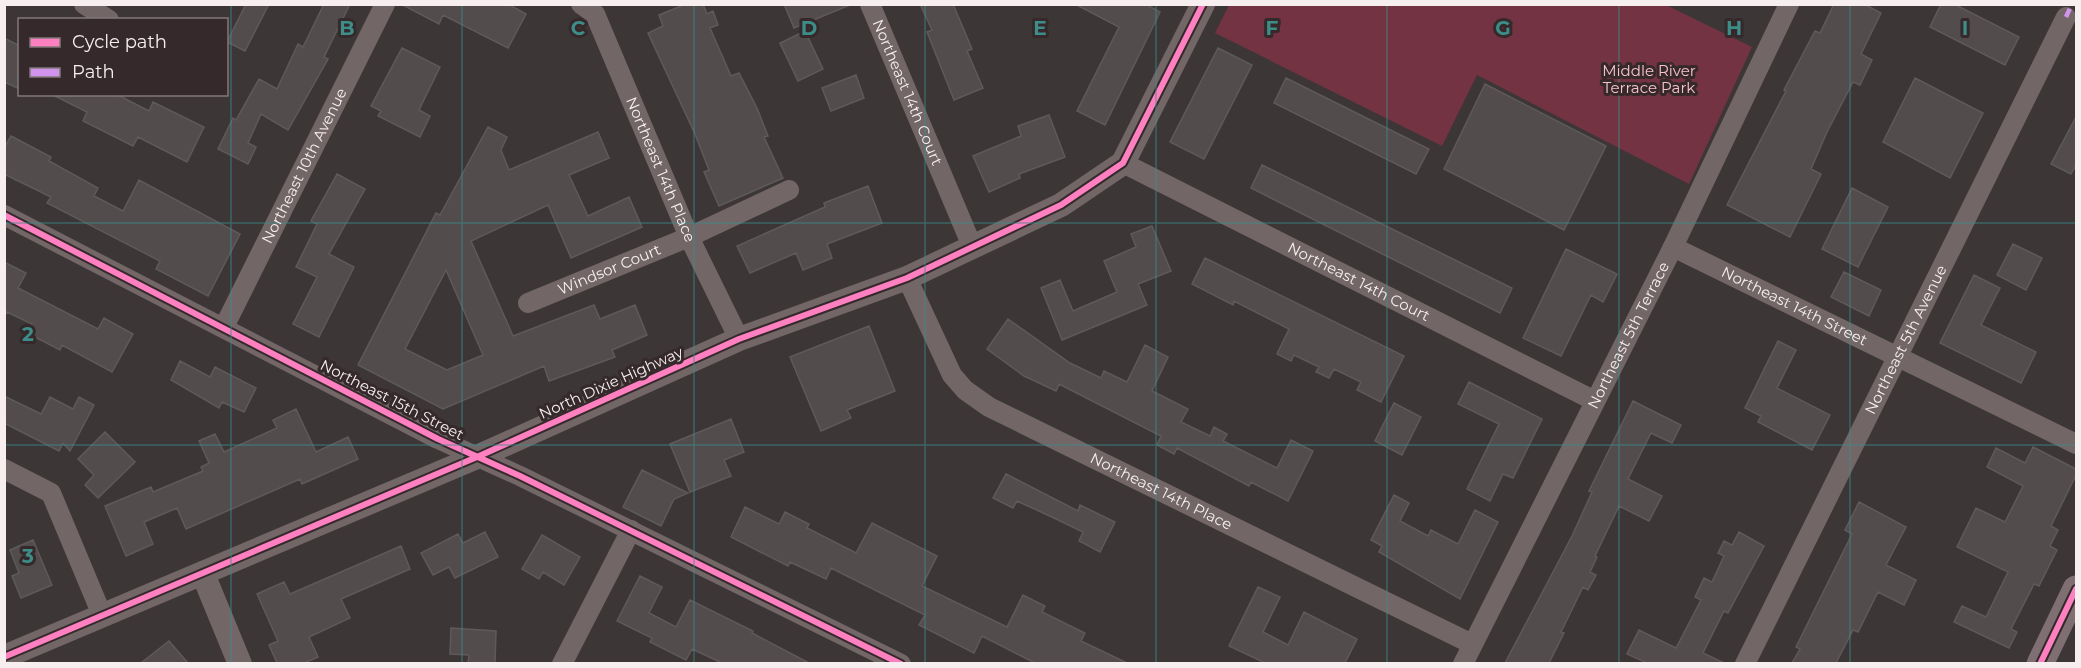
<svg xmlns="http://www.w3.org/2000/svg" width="2081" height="668" viewBox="0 0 2081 668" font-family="Montserrat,sans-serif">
  <rect width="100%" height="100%" fill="#3d3637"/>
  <path fill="#733342" d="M1666 5 1752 47 1689 184 1477 75 1442 146 1215 33 1229 5Z"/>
  <path fill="#524c4d" stroke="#5f5a5a" stroke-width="1.5" fill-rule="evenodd" d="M246 4H269L245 51 227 42Z
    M324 4H350L324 57 328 59 288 130 261 114 248 143 256 147 248 164 218 149 233 118 236 120 259 79 277 89 298 44 303 47Z
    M401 4H508L526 14 508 48 443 15 439 24Z
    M686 4H703L707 14 713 11 718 25 710 28 731 76 739 73 757 108 768 136 764 137 783 178 719 206 704 172 709 170 695 134 648 33 663 26 659 15Z
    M784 4H850V5L794 28Z
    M920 4H953L972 49 967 51 983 88 954 100 927 32 932 30Z
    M1075 4H1145L1160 12 1105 125 1077 111 1119 27Z
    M1834 4H1864L1881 13 1861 54 1872 60 1860 85 1853 82 1827 132 1811 169 1821 174 1790 237 1727 205 1786 91 1784 90 1796 67 1815 31 1820 33Z
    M1941 4H1954L2019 37 2005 65 1930 27Z
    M805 31 823 69 798 81 780 43Z
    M4 38 20 46V89L4 82Z
    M402 48 440 67 419 110 430 116 420 137 378 116 381 111 371 106Z
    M1218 48 1252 65 1204 159 1170 142Z
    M856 75 864 98 831 111 822 88Z
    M1286 78 1429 149 1416 174 1274 103Z
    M1915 78 1983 113 1950 178 1883 142Z
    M1485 84 1606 146 1564 230 1444 169Z
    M51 94H116L149 111 153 102 204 127 187 162 138 137 133 146 83 121 87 112Z
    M1049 115 1065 157 1019 174 1020 178 989 192 973 156 1021 136 1018 126Z
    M2076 117V165L2071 174 2051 164Z
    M488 127 507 137 501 150 509 170 598 132 609 158 569 175 588 216 629 197 642 227 571 258 548 205 471 241 513 336 594 305 600 319 635 305 647 335 612 350 615 357 549 381 544 366 443 409 358 365 436 213 440 215ZM446 270 483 355 447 370 405 349Z
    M11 136 51 157 49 161 98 188 94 196 123 211 139 180 240 234 208 296 156 269 160 261 47 203 51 197 4 174V148Z
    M1262 165 1512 288 1500 313 1251 188Z
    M337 174 365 189 329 254 354 267 319 337 293 324 317 277 296 267 317 224 311 221Z
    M868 186 882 223 827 244 832 258 803 270 796 253 750 273 737 246 825 207 824 203Z
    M1852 188 1888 207 1858 267 1822 249Z
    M1152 226 1171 271 1138 284 1147 305 1062 340 1041 288 1060 280 1073 311 1117 292 1104 261 1136 247 1131 234Z
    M2013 244 2042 258 2026 290 1997 275Z
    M1566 249 1617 274 1603 302 1591 295 1561 356 1523 338Z
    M1205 258 1404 356 1381 402 1357 390 1361 382 1334 369 1329 378 1316 372 1319 367 1294 355 1291 361 1277 354 1289 329 1234 301 1233 305 1192 284Z
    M4 262 26 273 18 288 98 329 104 318 133 334 112 372 62 345 60 350 27 333 32 324 7 312 4 316Z
    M1844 272 1881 290 1869 316 1831 297Z
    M1974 275 2000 288 1981 325 2036 352 2021 383 1940 343Z
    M1008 319 1070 363 1101 378 1104 371 1127 382 1145 345 1168 357 1152 391 1188 409 1181 422 1210 436 1214 427 1227 434 1223 441 1277 468 1291 440 1313 451 1288 501 1251 482 1249 486 1177 448 1174 454 1157 445 1161 436 1059 384 1056 391 1024 376 987 349Z
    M869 326 895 391 847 410 851 418 821 431 790 357Z
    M1778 341 1796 350 1777 388 1830 415 1812 450 1758 422 1761 416 1745 408Z
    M180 361 210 377 215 367 256 388 244 412 222 402 219 408 171 380Z
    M1469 382 1542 419 1513 478 1503 474 1490 501 1467 489 1499 424 1458 404Z
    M4 396 41 414 50 397 73 409 79 397 94 405 70 451 63 443 59 451 4 423Z
    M1633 401 1681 425 1672 443 1651 433 1628 479 1662 496 1649 521 1619 506 1595 556 1597 557 1590 572 1596 575 1588 590 1583 587 1561 632 1564 633 1549 663H1505L1572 536 1592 492 1589 491Z
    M1394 403 1421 417 1402 455 1375 441Z
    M296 409 316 452 348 437 358 459 302 484 300 479 186 529 177 508 144 522 153 544 126 556 105 506 151 487 153 492 203 471 201 467 209 463 199 441 215 434 224 452 277 428 273 420Z
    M731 419 744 452 724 460 731 476 690 492 670 444Z
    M105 432 135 462 98 498 85 485 94 475 78 459Z
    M2033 447 2076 469V475L2051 526 2058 530 2050 546 2057 550 2039 586 2034 584 2011 629 2017 632 2009 648 1954 622 1962 606 1986 617 2008 572 1957 547 1976 508 2005 522 2023 486 1987 467 1996 448 2025 463Z
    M642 470 688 493 674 499 661 526 623 507Z
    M1006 474 1078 511 1080 505 1115 522 1100 552 1079 541 1083 532 1054 518 1017 501 1013 508 993 498Z
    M1394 495 1409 503 1400 521 1428 536 1431 530 1458 544 1475 510 1498 522 1460 599 1379 552 1382 546 1371 540Z
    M1859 502 1906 527 1886 565 1916 580 1904 605 1878 592 1858 632 1853 630 1836 663H1792L1800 649 1796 647 1852 534 1845 530Z
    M745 507 779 524 785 512 809 524 807 528 856 553 872 523 937 556 922 586 1007 627 1023 595 1045 606 1042 612 1085 633 1081 641 1127 663H1035L982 636 974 653 919 625 925 615 831 568 826 579 790 562 788 566 731 537Z
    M485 532 498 557 455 578 449 567 433 575 421 553 458 534 463 543Z
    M1739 532 1764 546 1728 613 1724 611 1703 653 1724 663H1647L1627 654 1639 630 1676 648 1701 600 1695 597 1704 578 1712 582 1724 556 1718 553 1724 541 1732 545Z
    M542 535 580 557 564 585 543 572 539 579 522 569Z
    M33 540 52 585 21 598 12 576 19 573 10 550Z
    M401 546 410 569 341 599 350 618 309 637 318 657 304 663H277L269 645 278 641 257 594 284 582 290 594Z
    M640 576 662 587 649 613 676 627 690 600 753 631 752 633 809 663H722L692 649 686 660 650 642 652 638 617 621Z
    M1258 587 1280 597 1263 632 1288 645 1304 612 1357 639 1345 663H1265L1229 646Z
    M451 628 496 631 495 663H468L469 655 450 654Z
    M169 641 188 663H141Z"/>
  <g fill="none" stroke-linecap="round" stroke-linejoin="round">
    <g stroke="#736667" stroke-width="20">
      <path d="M84 4 109 20"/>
      <path id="s1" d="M581 4 595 14 689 237 739 339"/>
      <path id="s2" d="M870 4 972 246"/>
      <path id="s3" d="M1123 163 1595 401"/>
      <path d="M4 215 438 439 520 476 901 664"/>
      <path id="s4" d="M1673 247 2076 444"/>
      <path id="s5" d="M907 278 952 375 965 390 989 407 1472 644"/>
      <path id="s6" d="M528 303 689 237 789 190"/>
      <path id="s7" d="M224 327 385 4"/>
      <path d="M4 469 51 493 102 615"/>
      <path d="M562 664 631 530"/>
      <path id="s8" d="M1463 664 1673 247 1789 4"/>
      <path id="s9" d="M1745 664 2066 17"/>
    </g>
    <path stroke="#736667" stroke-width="24" d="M203 574 240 664
      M4 657 477 457 739 339 907 278 1061 205 1123 163 1203 4"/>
    <path stroke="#7f6f72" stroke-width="27" d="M2040 664 2076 589"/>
    <path stroke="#d193ec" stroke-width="4.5" stroke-dasharray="9 4.5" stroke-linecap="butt" d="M2066 17 2072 4"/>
    <defs>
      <path id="cycleway" d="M4 215 438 439 520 476 901 664
        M4 657 477 457 739 339 907 278 1061 205 1123 163 1203 4
        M2040 664 2076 589"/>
    </defs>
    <use href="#cycleway" stroke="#35292b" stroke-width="10"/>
    <use href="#cycleway" stroke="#ff80c0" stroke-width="6"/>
  </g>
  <path fill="none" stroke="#3d8e88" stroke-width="1.5" stroke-opacity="0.55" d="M231 4V664M462 4V664M694 4V664M925 4V664M1156 4V664M1387 4V664M1619 4V664M1850 4V664M4 223H2076M4 445H2076"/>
  <g text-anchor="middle" stroke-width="6" stroke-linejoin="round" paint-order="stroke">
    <g font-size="15" fill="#f8c2cb" stroke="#35292b">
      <text x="1649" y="76">Middle River<tspan x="1649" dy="17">Terrace Park</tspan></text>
    </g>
    <g font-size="15" fill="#f6eeef" stroke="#35292b">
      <text dy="5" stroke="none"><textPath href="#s2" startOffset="96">Northeast 14th Court</textPath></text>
      <text dy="5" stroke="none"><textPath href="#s7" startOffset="180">Northeast 10th Avenue</textPath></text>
      <text dy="5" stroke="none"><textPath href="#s1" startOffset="186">Northeast 14th Place</textPath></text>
      <text dy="5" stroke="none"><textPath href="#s6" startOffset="88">Windsor Court</textPath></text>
      <text dy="5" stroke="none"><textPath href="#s3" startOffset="264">Northeast 14th Court</textPath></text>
      <text dy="5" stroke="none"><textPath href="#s4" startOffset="135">Northeast 14th Street</textPath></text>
      <text dy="5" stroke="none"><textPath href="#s8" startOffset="368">Northeast 5th Terrace</textPath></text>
      <text dy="5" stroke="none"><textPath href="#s9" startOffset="362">Northeast 5th Avenue</textPath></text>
      <text transform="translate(611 383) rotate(-24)" y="5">North Dixie Highway</text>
      <text transform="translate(392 400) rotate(27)" y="5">Northeast 15th Street</text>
      <text dy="5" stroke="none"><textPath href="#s5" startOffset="348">Northeast 14th Place</textPath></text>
    </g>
  </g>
  <g font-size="20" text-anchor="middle" font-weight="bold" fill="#3d8e88" stroke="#35292b" stroke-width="6" stroke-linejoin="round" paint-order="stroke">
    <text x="347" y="35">B</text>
    <text x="578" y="35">C</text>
    <text x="809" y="35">D</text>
    <text x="1040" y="35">E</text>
    <text x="1272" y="35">F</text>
    <text x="1503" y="35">G</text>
    <text x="1734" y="35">H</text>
    <text x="1965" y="35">I</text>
    <text x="28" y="341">2</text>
    <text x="28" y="563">3</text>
  </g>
  <rect width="2081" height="668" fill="none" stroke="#f6eeef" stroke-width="12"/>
  <rect x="18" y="18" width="210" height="78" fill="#35292b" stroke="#827879" stroke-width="1.5"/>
  <rect x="30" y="38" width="30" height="9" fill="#ff80c0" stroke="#827879" stroke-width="1.5"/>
  <text x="72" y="48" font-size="18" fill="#f6eeef">Cycle path</text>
  <rect x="30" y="68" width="30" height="9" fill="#d193ec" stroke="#827879" stroke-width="1.5"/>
  <text x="72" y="78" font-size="18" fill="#f6eeef">Path</text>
</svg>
